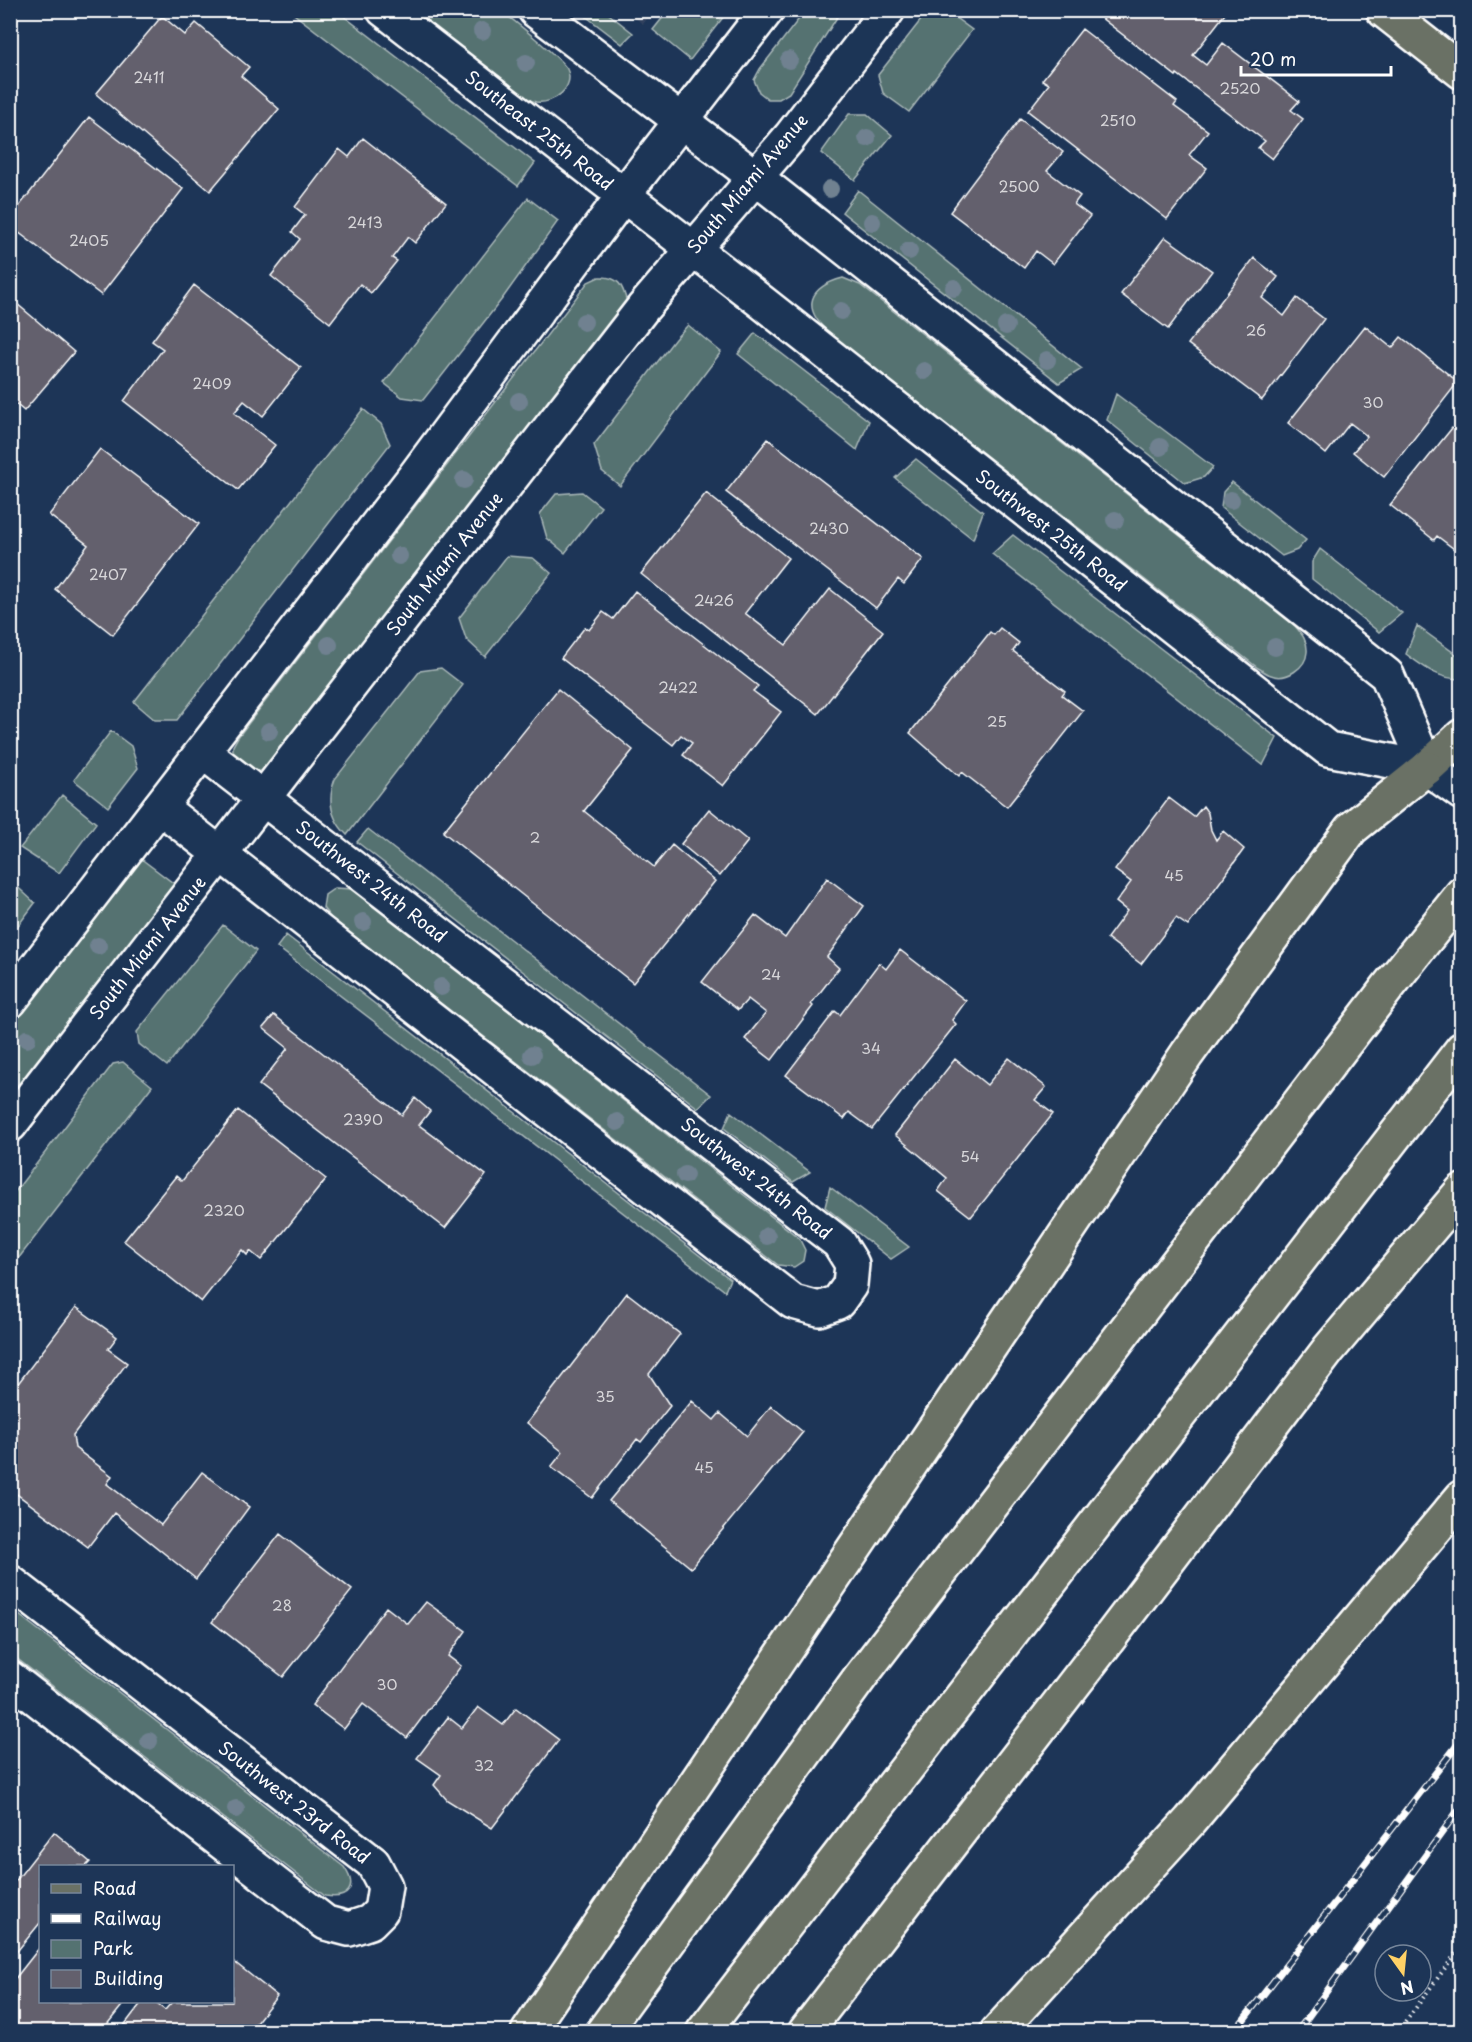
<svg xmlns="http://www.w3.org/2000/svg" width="1472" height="2042" viewBox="0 0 1472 2042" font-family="'Playpen Sans',sans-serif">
  <rect width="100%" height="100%" fill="#1d3557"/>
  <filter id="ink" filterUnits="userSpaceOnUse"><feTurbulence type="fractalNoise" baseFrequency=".0167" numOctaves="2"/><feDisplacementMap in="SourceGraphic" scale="12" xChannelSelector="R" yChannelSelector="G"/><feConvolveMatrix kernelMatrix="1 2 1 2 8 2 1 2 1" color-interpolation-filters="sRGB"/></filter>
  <g filter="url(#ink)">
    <path fill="#32425e" d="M626 11H653L643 24Z"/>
    <path fill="#547271" stroke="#aab8b8" stroke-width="1.5" d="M290 11H337L535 163 518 186Z
      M412 11C427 10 492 8 500 11 510 16 562 60 567 69 576 87 553 105 536 102 532 101 527 98 523 96Z
      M579 11H605L633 33 622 44Z
      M668 11V10L728 11 690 60 653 30Z
      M805 11H841L789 93 779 99H768L759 92 754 80 760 69Z
      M928 11H946L972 30 909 112 883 93 878 75Z
      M849 114H867L892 135 855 180 821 153Z
      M858 190 1082 369 1059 383 867 232 842 212Z
      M528 198 558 221 502 299 423 400 402 397 384 383Z
      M599 277C618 276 623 285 627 303L267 770 256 772 233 756V746L238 737 588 282Z
      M843 278 860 285 1295 626C1301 633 1308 641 1307 652 1306 668 1286 681 1271 675 1267 674 1262 670 1258 668L828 332C801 307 809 287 843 278Z
      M688 325 721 352 620 486 602 471 594 445 675 339Z
      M755 333 869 421 857 450 738 354Z
      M1116 394 1213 467 1204 477 1185 483 1107 420Z
      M363 409 381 424 390 444 177 720H155L134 702Z
      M916 459 983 512 973 539 895 478Z
      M1232 482 1306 540 1297 550 1282 556 1221 508 1223 492Z
      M582 492 601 507 565 553 547 538 540 514 556 494Z
      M1013 535 1277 738 1263 765 992 554Z
      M1320 549 1402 613 1379 632 1312 579V562Z
      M507 556 533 558 551 573 485 657 466 639 459 618Z
      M1417 626 1461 658V679C1438 679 1424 667 1406 654Z
      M441 668 463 685 347 835C331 819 327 800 335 779L420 671Z
      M111 731 131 746 138 768 108 807 74 780Z
      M62 795 96 823 59 873 20 848Z
      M368 829 711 1095 698 1108 357 842Z
      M140 858 177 886 11 1100V1026Z
      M10 880 35 903 11 935H10Z
      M335 888 353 889 799 1238 805 1250 803 1261 794 1267 778 1265 331 918 323 908 325 895Z
      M223 925 256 951 167 1066 139 1044 137 1032Z
      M286 935 730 1279 725 1291 277 947Z
      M123 1062 152 1086 11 1268V1197L113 1064Z
      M731 1112 810 1172 793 1182 724 1128Z
      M830 1187 909 1247 891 1259 825 1207Z
      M10 1608 344 1867C358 1887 349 1900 325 1896L11 1654Z"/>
    <path fill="#63606d" stroke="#fff" stroke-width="1.5" d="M1091 10H1228L1193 55 1206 65 1223 43 1299 101 1291 110 1303 119 1272 159 1258 148 1265 141 1177 74 1176 76Z
      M162 16 185 35 196 23 249 67 241 76 279 109 210 191 96 94Z
      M1082 29 1177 102 1174 106 1208 131 1189 155 1207 168 1167 219 1028 111 1049 84 1042 80Z
      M89 117 183 189 101 295 10 226V218Z
      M1020 119 1063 152 1047 171 1080 196 1074 204 1090 216 1053 264 1036 251 1024 268 950 212Z
      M363 138 446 203 415 243 408 237 392 258 397 261 371 293 360 284 330 323 271 276 300 239 292 232 305 215 295 207 339 149 349 157Z
      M1165 237 1212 271 1168 329 1121 294Z
      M1254 258 1278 277 1262 298 1284 316 1297 298 1324 319 1262 400 1188 344Z
      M194 285 301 368 263 416 244 401 234 413 275 445 238 490 124 401 163 349 152 341Z
      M10 298 74 352 24 411 10 399Z
      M1365 326 1392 348 1401 337 1458 382 1384 477 1353 452 1367 436 1350 423 1326 454 1288 423Z
      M1452 428 1462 435V555L1437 536 1434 540 1390 505Z
      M768 439 923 559 904 584 898 579 876 608 726 492Z
      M100 449 199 524 113 635 55 589 88 545 49 515Z
      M706 493 788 558 745 613 786 645 830 589 883 631 818 714 641 574Z
      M635 591 758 686 753 691 781 712 723 786 683 755 692 743 681 735 673 745 561 658 585 627 589 630 603 612 613 619Z
      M1000 628 1019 643 1013 651 1065 691 1062 695 1083 711 1007 807 962 772 959 776 910 733 990 632 994 635Z
      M558 689 633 750 584 811 654 867 672 845 715 881 633 983 443 832Z
      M1169 798 1194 817 1203 806 1208 813 1211 830 1216 840 1223 831 1244 849 1188 926 1176 918 1141 964 1107 938 1127 911 1116 902 1131 882 1115 870Z
      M709 809 748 841 720 876 681 844Z
      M827 878 864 906 827 957 839 968 811 1004 813 1006 772 1060 745 1039 766 1013 748 999 738 1010 702 982 755 915 785 938Z
      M900 950 966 1001 952 1020 956 1024 872 1129 849 1112 844 1119 786 1075 835 1011 840 1015 879 963 886 969Z
      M274 1015 402 1115 415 1098 430 1111 419 1125 486 1175 445 1228 259 1085 288 1048 263 1028Z
      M1009 1058 1046 1087 1035 1100 1053 1114 971 1217 938 1191 947 1178 895 1135 955 1059 987 1085Z
      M238 1110 326 1179 261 1260 250 1251 247 1255 242 1250 201 1302 124 1241 176 1176 182 1181Z
      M627 1293 680 1334 649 1374 670 1406 641 1442 637 1439 592 1498 551 1467 563 1452 527 1423Z
      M76 1307 117 1337 108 1349 127 1363 73 1435 75 1448 112 1476 107 1484 161 1525 202 1472 249 1507 196 1579 114 1513 88 1547 10 1489V1394Z
      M692 1401 714 1420 720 1413 747 1436 771 1406 803 1432 691 1568 609 1501Z
      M280 1534 352 1590 283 1677 212 1622Z
      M426 1602 466 1631 448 1656 461 1666 407 1738 363 1704 344 1729 312 1705 386 1607 408 1624Z
      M478 1707 503 1725 516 1708 559 1740 492 1828 447 1800 434 1785 441 1775 417 1758 448 1717 462 1728Z
      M54 1832 90 1862 86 1866H40V1923L10 1960V1878L15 1882Z
      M40 1947V2002H125L101 2032H20L14 2027 17 2023 10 2017V1985Z
      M233 1961 277 1996 249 2032H119L142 2002H154L165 2010 172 2002H232Z"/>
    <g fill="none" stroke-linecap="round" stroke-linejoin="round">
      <defs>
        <path id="minor" d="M160 807 793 1302 819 1309 838 1302 850 1285 852 1264 839 1243 203 752
          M10 1582 373 1863 385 1886 381 1911 370 1922 349 1929 326 1923 10 1678"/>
        <path id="secondary" d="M384 10 763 303 1328 749 1427 768 1462 793
          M535 10 755 177 1387 675 1427 768
          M10 1001 414 477 623 196 767 10
          M10 1125 643 308 790 137 888 10"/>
        <path id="primary" d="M1427 768 1462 736"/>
        <path id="motorway" d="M1383 10 1462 72
          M528 2032 1187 1054 1351 829 1427 768
          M603 2032 861 1676 1388 987 1462 894
          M703 2032 1462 1049
          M805 2032 1101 1649 1329 1349 1462 1191
          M997 2032 1190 1821 1462 1497"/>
      </defs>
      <use href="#minor" stroke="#fff" stroke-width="38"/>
      <use href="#secondary" stroke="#fff" stroke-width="38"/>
      <use href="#primary" stroke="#fff" stroke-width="38"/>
      <use href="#motorway" stroke="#fff" stroke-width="38"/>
      <path stroke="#fff" stroke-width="4" stroke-dasharray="1.5 4.5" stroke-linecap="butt" d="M1398 2032 1462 1945"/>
      <use href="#minor" stroke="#1d3557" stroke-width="33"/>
      <use href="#secondary" stroke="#1d3557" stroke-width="33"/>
      <use href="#primary" stroke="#6a7165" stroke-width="33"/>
      <use href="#motorway" stroke="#6a7165" stroke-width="33"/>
      <defs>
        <path id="rail" d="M1234 2032 1462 1739
          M1297 2032 1462 1805"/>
      </defs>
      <use href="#rail" stroke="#fff" stroke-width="7"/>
      <use href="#rail" stroke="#1d3557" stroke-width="4.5" stroke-dasharray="14" stroke-linecap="butt"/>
    </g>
    <g fill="#6f8190">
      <circle cx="482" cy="31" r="9"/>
      <circle cx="789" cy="60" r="9"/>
      <circle cx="526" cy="63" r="9"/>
      <circle cx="867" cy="138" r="9"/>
      <circle cx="830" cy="189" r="9"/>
      <circle cx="872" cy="222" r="9"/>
      <circle cx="909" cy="251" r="9"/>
      <circle cx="954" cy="288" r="9"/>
      <circle cx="841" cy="311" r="9"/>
      <circle cx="584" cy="322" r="9"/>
      <circle cx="1006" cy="326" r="9"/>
      <circle cx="1047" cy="360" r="9"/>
      <circle cx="924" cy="371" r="9"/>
      <circle cx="519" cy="401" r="9"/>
      <circle cx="1160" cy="447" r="9"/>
      <circle cx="464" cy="480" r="9"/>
      <circle cx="1231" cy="500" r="9"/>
      <circle cx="1115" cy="520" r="9"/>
      <circle cx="399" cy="556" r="9"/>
      <circle cx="329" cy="645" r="9"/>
      <circle cx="1275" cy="647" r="9"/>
      <circle cx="269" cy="731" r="9"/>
      <circle cx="363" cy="922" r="9"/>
      <circle cx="98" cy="946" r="9"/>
      <circle cx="441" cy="987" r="9"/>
      <circle cx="27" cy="1039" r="9"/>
      <circle cx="532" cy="1055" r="9"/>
      <circle cx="617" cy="1122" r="9"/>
      <circle cx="685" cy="1175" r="9"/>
      <circle cx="767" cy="1236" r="9"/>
      <circle cx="149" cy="1741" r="9"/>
      <circle cx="236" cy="1809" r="9"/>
    </g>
  </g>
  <g text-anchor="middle" stroke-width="4.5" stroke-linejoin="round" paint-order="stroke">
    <g font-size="15" fill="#d8d7da">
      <text x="149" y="83">2411</text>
      <text x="1240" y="94">2520</text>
      <text x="1118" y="126">2510</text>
      <text x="1019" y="192">2500</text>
      <text x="365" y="228">2413</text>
      <text x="89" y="246">2405</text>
      <text x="1256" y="336">26</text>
      <text x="212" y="389">2409</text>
      <text x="1373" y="408">30</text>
      <text x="829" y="534">2430</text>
      <text x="108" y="580">2407</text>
      <text x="714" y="606">2426</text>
      <text x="678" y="693">2422</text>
      <text x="997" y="727">25</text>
      <text x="535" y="843">2</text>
      <text x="1174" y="881">45</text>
      <text x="771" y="980">24</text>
      <text x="871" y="1054">34</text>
      <text x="363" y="1125">2390</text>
      <text x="970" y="1162">54</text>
      <text x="224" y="1216">2320</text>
      <text x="605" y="1402">35</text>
      <text x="704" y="1473">45</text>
      <text x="282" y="1611">28</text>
      <text x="387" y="1690">30</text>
      <text x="484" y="1771">32</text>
    </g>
    <g font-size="18" fill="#fff" stroke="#1d3557">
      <text transform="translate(539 131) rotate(38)" y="6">Southeast 25th Road</text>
      <text transform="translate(748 184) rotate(-50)" y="6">South Miami Avenue</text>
      <text transform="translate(1051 531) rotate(38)" y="6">Southwest 25th Road</text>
      <text transform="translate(445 564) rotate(-52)" y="6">South Miami Avenue</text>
      <text transform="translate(371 882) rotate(38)" y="6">Southwest 24th Road</text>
      <text transform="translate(148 948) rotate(-52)" y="6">South Miami Avenue</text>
      <text transform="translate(756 1179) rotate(38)" y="6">Southwest 24th Road</text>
      <text transform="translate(294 1803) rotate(38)" y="6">Southwest 23rd Road</text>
    </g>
  </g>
  <rect width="1472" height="2042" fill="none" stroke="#1d3557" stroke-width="36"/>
  <rect x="18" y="18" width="1436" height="2006" fill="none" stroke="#fff" stroke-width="2" filter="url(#ink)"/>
  <rect x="39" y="1865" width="195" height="138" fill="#1d3557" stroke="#77869a" stroke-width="1.5"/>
  <rect x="51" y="1884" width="30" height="9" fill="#6a7165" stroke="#77869a" stroke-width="1.5"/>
  <text x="93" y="1895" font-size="18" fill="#ffffff">Road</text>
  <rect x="51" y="1914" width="30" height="9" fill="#ffffff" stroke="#77869a" stroke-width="1.5"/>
  <text x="93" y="1925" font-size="18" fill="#ffffff">Railway</text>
  <rect x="51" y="1940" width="30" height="18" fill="#547271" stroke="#77869a" stroke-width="1.5"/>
  <text x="93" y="1955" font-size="18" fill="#ffffff">Park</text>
  <rect x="51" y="1970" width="30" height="18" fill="#63606d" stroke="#77869a" stroke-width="1.5"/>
  <text x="93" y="1985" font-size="18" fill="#ffffff">Building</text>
  <g transform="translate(1403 1973) rotate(165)"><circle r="28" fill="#1d3557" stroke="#77869a" stroke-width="1.5"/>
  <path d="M0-4.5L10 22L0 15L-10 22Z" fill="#ffd166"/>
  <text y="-9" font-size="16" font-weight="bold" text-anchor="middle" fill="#ffffff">N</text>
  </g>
  <path d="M1241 66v9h150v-9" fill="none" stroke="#ffffff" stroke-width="3"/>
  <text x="1250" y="66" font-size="18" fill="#ffffff" stroke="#1d3557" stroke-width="4.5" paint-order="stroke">20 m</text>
</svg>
